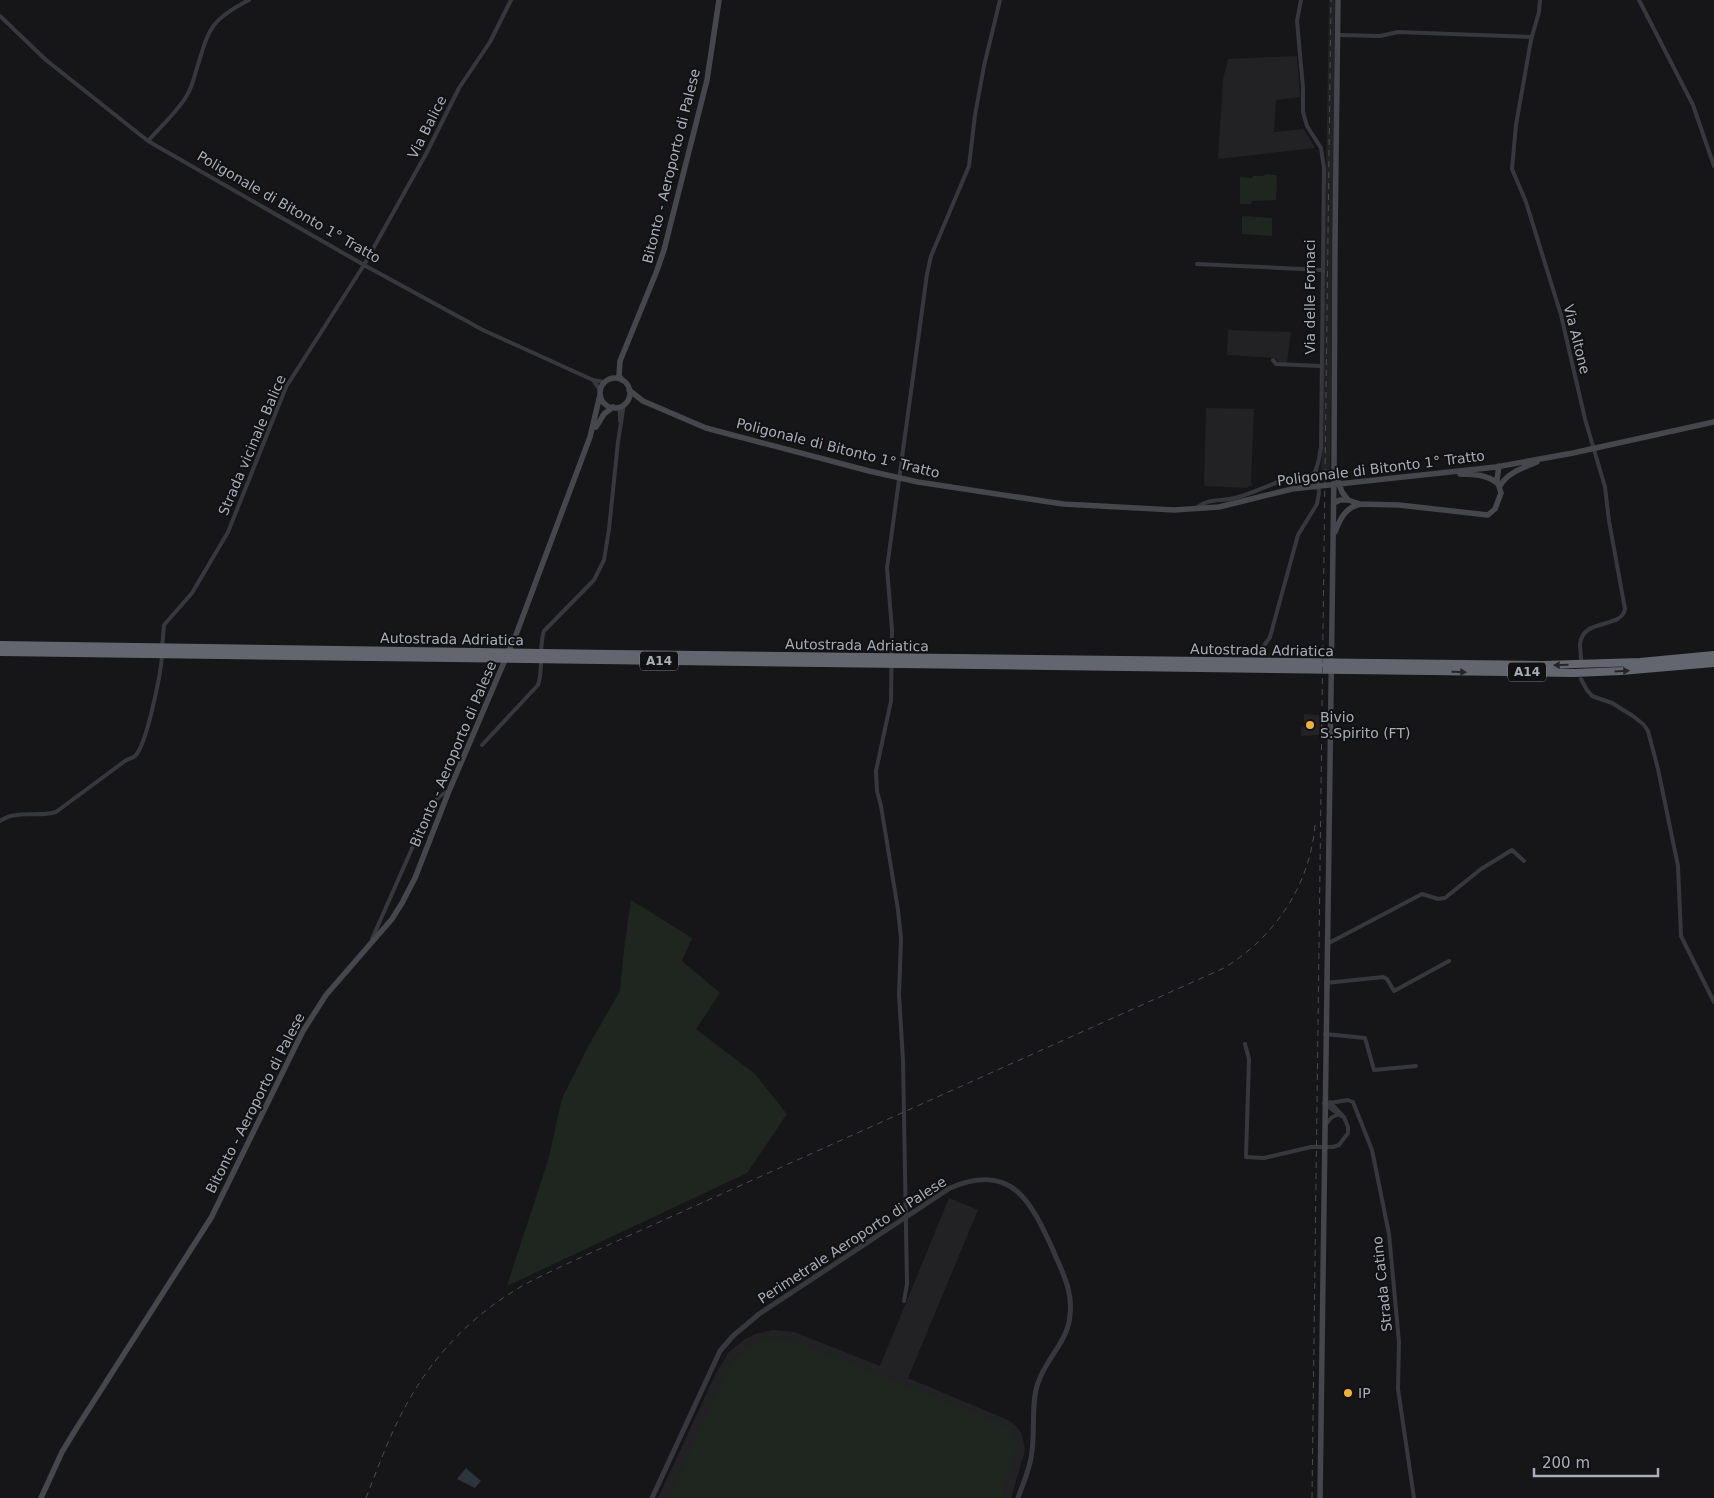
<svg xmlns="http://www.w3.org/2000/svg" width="1714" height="1498" viewBox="0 0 1714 1498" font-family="'DejaVu Sans',sans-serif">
  <rect width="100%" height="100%" fill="#161618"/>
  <path fill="#222225" d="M1329 0H1335L1330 481H1321Z
    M1297 56 1300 97 1276 100 1274 132 1304 129 1315 148 1218 159 1223 79 1228 59Z
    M1228 330 1291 332 1287 363 1279 362 1275 358 1227 355Z
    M1206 408 1254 409 1251 482 1253 485 1246 488 1204 486Z
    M1304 714 1320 715 1319 735 1301 736V728L1304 727Z
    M949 1198 978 1210 908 1378 1008 1420 1016 1426 1022 1434 1025 1451 1011 1498H658L717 1371 729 1352 745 1339 755 1334 773 1330 794 1332 880 1366Z"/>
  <path fill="#1e261f" d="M1265 174 1277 175 1276 200 1252 201 1251 204H1240V177L1252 178 1253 176H1264Z
    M1242 216 1272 218V236L1242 234Z
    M631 900 692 938 682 961 720 993 696 1029 755 1074 787 1114 747 1173 507 1286 549 1157 562 1098 590 1043 620 991 624 949Z
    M774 1338 796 1341 1006 1426C1015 1434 1017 1442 1015 1453L1001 1498H668L726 1371C738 1353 752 1342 774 1338Z"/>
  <path fill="#2c353c" d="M466 1468 481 1481 475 1488 457 1479Z"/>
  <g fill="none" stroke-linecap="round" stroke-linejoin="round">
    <path stroke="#37383d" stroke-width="4" d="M1540 0 1539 12 1531 40 1516 125 1512 169 1526 202 1561 315 1585 419 1605 487 1609 521 1625 609C1621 630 1583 617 1580 644 1580 649 1581 655 1581 660
      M1639 0 1693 105 1714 166
      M0 16 46 60 148 141 364 265 483 330 593 380 604 382
      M1338 35 1380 36 1398 32 1532 37
      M148 141C160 127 176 113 186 97 191 89 194 79 196 71 209 30 208 21 249 0
      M1197 264 1322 270
      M1273 360 1276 364 1321 366
      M593 380 600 390
      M617 407 620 412V421
      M1197 508C1206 499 1219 501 1230 499 1251 495 1269 484 1290 478 1296 477 1307 478 1313 474 1319 469 1319 454 1321 448L1324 168 1321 148 1307 126 1303 112V88L1297 21 1301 0
      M162 648 164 625 192 593 228 532 286 387 364 265 427 152 459 88 490 42 511 0
      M1260 654 1263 647 1270 637 1298 535 1317 504 1319 493 1316 468
      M1581 679 1587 690 1592 696 1612 703 1633 716 1644 725 1648 731 1658 769 1678 866 1681 936 1714 1002
      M482 745 538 685C544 668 538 649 544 631L594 580 604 560 609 529 618 442 624 404
      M0 821C18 809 37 818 56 812L125 761C128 759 133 758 135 756 147 745 161 672 162 655
      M372 939 425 819C431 806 435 797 449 791
      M1327 944 1422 894 1438 899 1445 898 1481 869 1512 850 1524 861
      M1326 983 1383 977 1387 979 1394 991 1449 961
      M1325 1034 1365 1038 1374 1070 1416 1066
      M1245 1044 1249 1059 1246 1157 1264 1158 1311 1147H1333L1339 1145 1348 1133V1127L1344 1117 1330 1102
      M1324 1104 1348 1100 1353 1102 1372 1150 1389 1234 1399 1342 1398 1389 1414 1498
      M1326 1105 1343 1117
      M1326 1124 1332 1117 1337 1115
      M904 1301 907 1284 903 1060 899 995 901 938 898 910 881 806 877 791 876 771 891 701 892 630 887 568 927 274 931 256 969 166 975 115 984 66 1000 0"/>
    <path stroke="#37383d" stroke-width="5" d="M652 1498 720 1351 733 1336 759 1314 950 1188C1012 1162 1030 1200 1053 1250 1062 1272 1073 1290 1070 1315 1068 1342 1046 1358 1038 1383 1031 1401 1035 1431 1032 1451 1031 1467 1023 1483 1018 1498"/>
    <path stroke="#45474d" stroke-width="5.5" d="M600 393a15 15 0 1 1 30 0a15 15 0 1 1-30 0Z
      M622 380 619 376 620 361 656 273 664 250 707 80 719 0
      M629 390 643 401 706 428 869 471 918 482 1063 504 1174 510 1219 507 1292 489 1496 467 1573 453 1714 422
      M596 427 604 414 613 407
      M1460 474C1474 475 1488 474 1498 484
      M1338 481 1342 492 1348 500
      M1500 486C1508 472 1523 468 1537 462
      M1334 503 1340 500H1348L1360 504 1399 505 1488 515 1495 509 1501 493 1497 480 1499 466
      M1335 532C1340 519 1345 508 1360 504
      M41 1498 62 1452 76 1429 211 1218 303 1031 326 995 392 919 402 903 415 878 449 791 517 632 590 437 600 395
      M1320 1498 1334 472 1335 239 1338 0"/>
    <path stroke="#63666e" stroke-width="8" d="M0 645 613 654 1543 665 1640 662 1714 655
      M0 652 1574 673 1621 671 1714 663"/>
    <path stroke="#4a4c52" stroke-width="1" stroke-dasharray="6 5" stroke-linecap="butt" d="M366 1498C379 1465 391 1431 409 1400 436 1352 476 1312 524 1285 544 1274 565 1265 586 1255L1224 968C1275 937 1310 885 1315 825
      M1312 1498 1331 0"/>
  </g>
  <defs><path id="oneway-solid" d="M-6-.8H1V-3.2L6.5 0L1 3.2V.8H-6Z" transform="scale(1.25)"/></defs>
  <g fill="#26262a">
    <use href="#oneway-solid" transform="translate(1561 665) rotate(179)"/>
    <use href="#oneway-solid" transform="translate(1622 671) rotate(-3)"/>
    <use href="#oneway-solid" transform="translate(1459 672) rotate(1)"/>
  </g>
  <g fill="#f2b134" stroke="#111113" stroke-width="2">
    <circle cx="1310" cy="725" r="5"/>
    <circle cx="1348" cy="1393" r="5"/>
  </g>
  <g text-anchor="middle" stroke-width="4" stroke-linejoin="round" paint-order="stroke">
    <g fill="#111113" stroke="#7b7e86" stroke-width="1">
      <rect x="640" y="651.5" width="38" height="19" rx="4"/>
      <rect x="1508" y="662.5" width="38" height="19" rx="4"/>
    </g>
    <g font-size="12" font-weight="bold" fill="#a8adb8">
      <text x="659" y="665">A14</text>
      <text x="1527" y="676">A14</text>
    </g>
    <g font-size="14" fill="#a8adb8" stroke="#111113">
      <text transform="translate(427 127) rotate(-63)" y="5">Via Balice</text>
      <text transform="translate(671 166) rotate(-76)" y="5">Bitonto - Aeroporto di Palese</text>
      <text transform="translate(289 207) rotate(30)" y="5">Poligonale di Bitonto 1° Tratto</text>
      <text transform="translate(1310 297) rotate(-90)" y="5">Via delle Fornaci</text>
      <text transform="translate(1577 339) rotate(76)" y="5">Via Altone</text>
      <text transform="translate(252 445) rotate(-67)" y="5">Strada vicinale Balice</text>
      <text transform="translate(838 448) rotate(14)" y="5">Poligonale di Bitonto 1° Tratto</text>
      <text transform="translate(1381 468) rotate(-7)" y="5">Poligonale di Bitonto 1° Tratto</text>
      <text transform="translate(452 639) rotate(1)" y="5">Autostrada Adriatica</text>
      <text transform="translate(857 645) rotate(1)" y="5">Autostrada Adriatica</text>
      <text transform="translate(1262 650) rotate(1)" y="5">Autostrada Adriatica</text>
      <text transform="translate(453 754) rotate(-67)" y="5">Bitonto - Aeroporto di Palese</text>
      <text transform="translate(255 1103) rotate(-63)" y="5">Bitonto - Aeroporto di Palese</text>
      <text transform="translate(852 1240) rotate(-33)" y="5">Perimetrale Aeroporto di Palese</text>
      <text transform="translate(1382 1284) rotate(-96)" y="5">Strada Catino</text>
    </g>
    <g font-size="14" fill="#a8adb8" stroke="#111113" text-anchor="start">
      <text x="1320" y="722">Bivio<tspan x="1320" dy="16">S.Spirito (FT)</tspan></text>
      <text x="1358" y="1398">IP</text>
    </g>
  </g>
  <path d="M1534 1468v8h124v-8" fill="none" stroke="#a8adb8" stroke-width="2.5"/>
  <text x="1542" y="1468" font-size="15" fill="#a8adb8" stroke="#111113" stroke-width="4" paint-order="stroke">200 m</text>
</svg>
